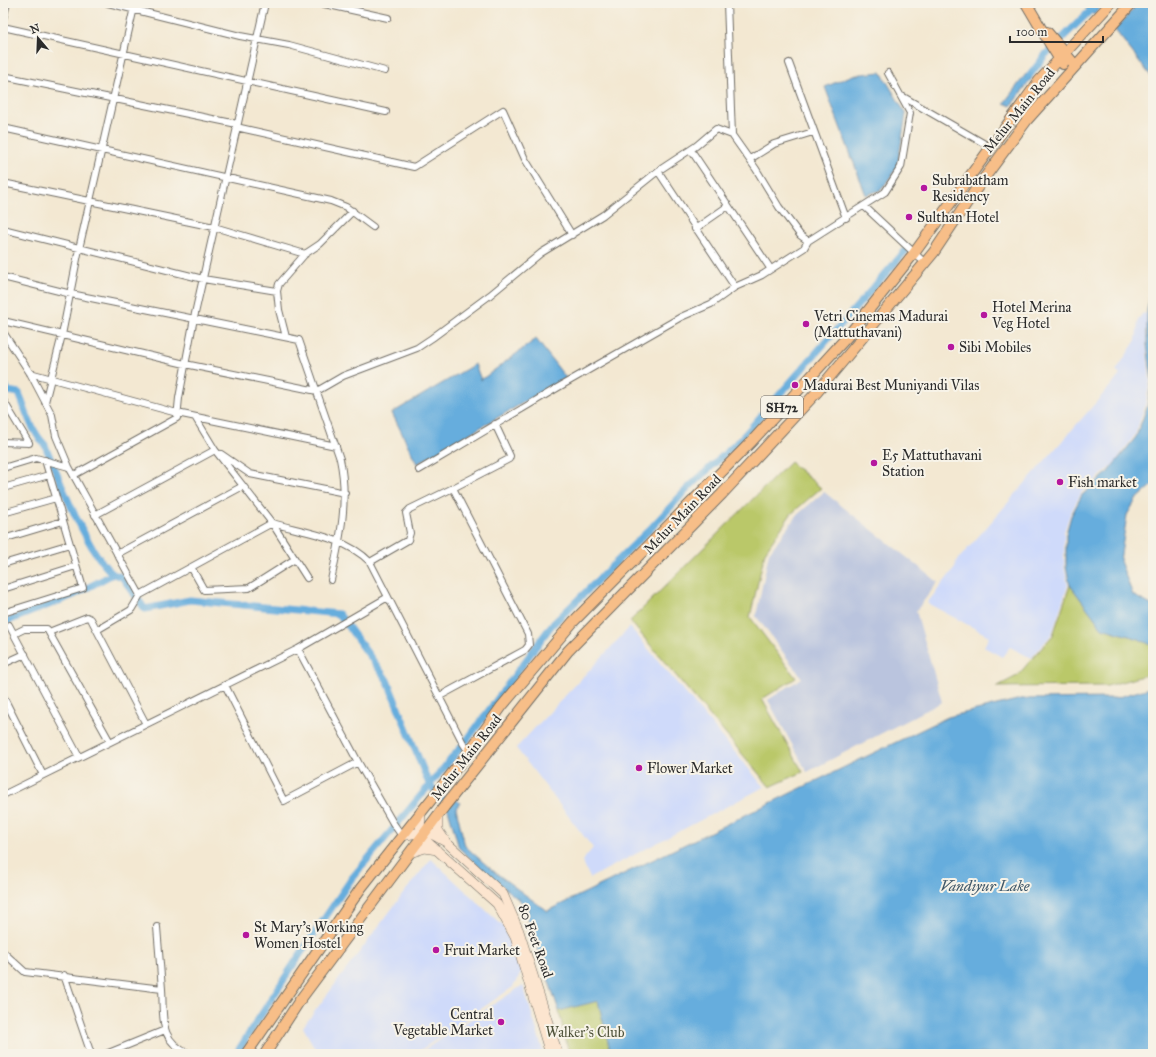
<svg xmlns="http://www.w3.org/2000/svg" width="1156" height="1057" viewBox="0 0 1156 1057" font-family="'IM FELL Great Primer',serif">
  <rect width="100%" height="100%" fill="#f7f3e8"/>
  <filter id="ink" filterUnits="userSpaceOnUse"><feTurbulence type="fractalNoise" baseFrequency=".025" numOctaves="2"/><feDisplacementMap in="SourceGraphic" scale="8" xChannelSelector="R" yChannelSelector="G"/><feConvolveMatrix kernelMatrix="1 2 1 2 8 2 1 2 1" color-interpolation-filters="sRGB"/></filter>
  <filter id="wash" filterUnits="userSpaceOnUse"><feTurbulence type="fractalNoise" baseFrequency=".012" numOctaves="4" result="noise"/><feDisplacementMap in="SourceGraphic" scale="16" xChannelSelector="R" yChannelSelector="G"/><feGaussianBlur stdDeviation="0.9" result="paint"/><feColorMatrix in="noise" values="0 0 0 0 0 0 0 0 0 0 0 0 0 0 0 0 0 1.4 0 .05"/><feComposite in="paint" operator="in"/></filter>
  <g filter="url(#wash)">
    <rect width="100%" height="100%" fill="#f3e8d2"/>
    <path fill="#cfdafa" d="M1146 313V343L1150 381 1145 406 1135 435 1114 464 1082 492 1070 514 1064 532V566L1068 585 1052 634 1031 658 1010 647 1002 657 984 647 989 636 927 603 955 568 956 562 1120 375 1116 371 1136 340 1138 320 1142 314Z
      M630 627 764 787 590 878 582 861 593 848 516 748Z
      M431 859 504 927 521 973 513 987 415 1054H318L303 1027 403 894Z
      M523 985 544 1054H418Z"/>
    <path fill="#bac4de" d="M824 492 938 582 916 611 942 702 807 772 768 700 802 678 756 616 769 553 796 516Z"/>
    <path fill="#bac869" stroke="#727a4a" d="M790 462 821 488 791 514 765 552 750 617 796 678 762 699 803 772 770 787 630 621Z
      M1070 585 1102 628 1139 639 1153 646V673L1107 686 996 687 1017 676 1053 635Z
      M598 1000 611 1054H569L559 1011Z"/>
    <path fill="#66addd" stroke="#486c84" d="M1080 3H1105L1094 15Z
      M1138 3H1153V79L1115 30Z
      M881 72 906 114 897 168 881 190 866 195 825 87 853 75Z
      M1026 74 1032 78 1011 106 1004 103Z
      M1153 281V485L1136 500 1127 515 1120 561 1133 595 1153 606V646L1139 639 1102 628 1070 585 1066 567V534L1071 516 1082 495 1107 473 1136 437 1147 407 1152 381 1147 344V310Z
      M536 339 566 378 417 464 392 413 475 364 481 380Z
      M1153 687V1054H611L598 1001 559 1011 528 920V907L488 875 459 848 448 809 456 799 460 803 456 808 465 846 492 870 547 911 948 717 1021 699 1115 698Z"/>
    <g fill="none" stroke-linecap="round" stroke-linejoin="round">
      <path stroke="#66addd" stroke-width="7" d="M1024 83 1046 54 1098 3
        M3 380 8 391 19 393C26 412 31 430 45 445 58 477 88 554 113 574
        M3 623 74 595 113 574 122 577 145 609 190 600 339 614 387 680 429 784 448 806
        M236 1054 297 959 352 878 467 740 551 626 652 527 689 487 740 440 907 249"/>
    </g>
  </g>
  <g filter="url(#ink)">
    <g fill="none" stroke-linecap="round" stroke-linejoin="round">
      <defs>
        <path id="street" d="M108 3 240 36 289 45 385 71
          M320 3 388 18
          M727 3 732 135
          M3 19 7 3
          M3 27 386 112
          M789 63 846 218
          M3 76 237 124
          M900 95 990 147
          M236 127 414 167 503 110 525 159 572 235
          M3 128 331 201 346 207 373 227
          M691 150 770 268
          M750 159 774 144 813 132
          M658 171 735 287
          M3 183 214 227 305 254
          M864 206 925 263
          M3 229 203 279 277 291
          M695 229 728 206
          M3 277 71 294 299 340 340 459C349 501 340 539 331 580
          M3 321 185 364 317 391 343 376 417 348 432 338 490 295 541 253 603 215 658 171 696 146 716 129 732 135 756 169 779 207 800 235 808 241 885 192 901 167 910 113 888 73
          M3 332 30 373 52 415 56 436 69 467
          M286 337 279 310 277 291 279 284 305 254 320 244 353 211
          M30 373 177 413 336 446
          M3 400 29 443
          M45 402 62 335 79 249 135 3
          M3 442 29 443
          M215 450 272 523 307 578
          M221 454 250 474 345 493
          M3 468 36 458 69 467 140 595 272 523C304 532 346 537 370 562L463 743 469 752
          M419 470 557 388 681 317 711 304 735 287 762 275 804 248 808 241
          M74 475 177 418 179 398 194 318 265 3
          M3 488 49 475
          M3 513 56 498
          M95 515 215 450 195 417
          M3 539 63 521
          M117 554 243 486
          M370 562 408 540 410 533 406 513 410 509 453 488
          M3 564 70 544
          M191 567 204 590 249 588 295 559
          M3 589 76 566
          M3 613 83 588 45 460
          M9 625 79 757
          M97 630 131 610 140 595
          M49 632 87 617 91 619 146 724
          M14 634 24 629H47L110 742
          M298 649 388 597
          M3 664 25 654
          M225 685 284 801 358 762
          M3 696 43 775
          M440 696 525 650 529 645 528 634 453 488 509 459 510 456 495 424
          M3 795 298 649 358 762 393 823 402 836
          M157 927 162 989
          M3 952 25 972 162 989C164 1018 158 1040 189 1054
          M64 975 91 1054
          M106 1054 165 1030"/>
        <path id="secondary" d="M421 811 420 832 422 837 497 904 515 937 550 1054
          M438 817V830L444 839
          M402 836 426 831 446 842 503 894 519 931 558 1054
          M410 853 425 848 437 850"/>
        <path id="primary" d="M1026 3C1039 24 1049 44 1063 64
          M1047 32 1075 65
          M246 1054 361 888 469 752 502 706 573 622 752 441 847 337 915 252 1039 81 1111 3
          M265 1054 300 1000 444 807 568 651 722 494 817 392 934 252 974 192 1027 120 1132 3"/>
      </defs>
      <use href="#street" stroke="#716d65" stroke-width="8"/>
      <use href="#secondary" stroke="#716d65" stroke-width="10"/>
      <use href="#primary" stroke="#716d65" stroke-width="12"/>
      <use href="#street" stroke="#fff" stroke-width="6"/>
      <use href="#secondary" stroke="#fce5cf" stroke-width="9"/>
      <use href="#primary" stroke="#f7be88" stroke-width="10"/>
    </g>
  </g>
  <g fill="#b5179e" stroke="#f7f3e8" stroke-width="1.5">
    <circle cx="924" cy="188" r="4"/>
    <circle cx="909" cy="217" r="4"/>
    <circle cx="984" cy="315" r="4"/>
    <circle cx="806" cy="324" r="4"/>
    <circle cx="951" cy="347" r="4"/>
    <circle cx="795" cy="385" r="4"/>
    <circle cx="874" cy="463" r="4"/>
    <circle cx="1060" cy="482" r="4"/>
    <circle cx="639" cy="768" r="4"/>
    <circle cx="246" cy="935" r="4"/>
    <circle cx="436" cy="950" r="4"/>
    <circle cx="501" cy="1022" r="4"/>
  </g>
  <g text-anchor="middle" stroke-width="4" stroke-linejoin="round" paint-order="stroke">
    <rect fill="#f7f3e8" stroke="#686764" stroke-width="1" x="761" y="396" width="42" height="22" rx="3"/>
    <g font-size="13" font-weight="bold" fill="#2b2b2b">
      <text x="782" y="412">SH72</text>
    </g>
    <g font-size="14" fill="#2b2b2b" stroke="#f7f3e8">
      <text transform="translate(1019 110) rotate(-51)" y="5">Melur Main Road</text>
      <text transform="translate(682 514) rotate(-46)" y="5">Melur Main Road</text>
      <text transform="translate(466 757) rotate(-52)" y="5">Melur Main Road</text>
      <text transform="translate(536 941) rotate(70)" y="5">80 Feet Road</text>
    </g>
    <g font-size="14" fill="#2b2b2b" stroke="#f7f3e8" text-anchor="start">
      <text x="932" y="185">Subrabatham<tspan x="932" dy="16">Residency</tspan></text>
      <text x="917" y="222">Sulthan Hotel</text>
      <text x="992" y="312">Hotel Merina<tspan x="992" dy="16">Veg Hotel</tspan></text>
      <text x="814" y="321">Vetri Cinemas Madurai<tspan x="814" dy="16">(Mattuthavani)</tspan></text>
      <text x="959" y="352">Sibi Mobiles</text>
      <text x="803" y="390">Madurai Best Muniyandi Vilas</text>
      <text x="882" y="460">E5 Mattuthavani<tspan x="882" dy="16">Station</tspan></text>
      <text x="1068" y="487">Fish market</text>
      <text x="647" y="773">Flower Market</text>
      <text x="254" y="932">St Mary's Working<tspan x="254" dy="16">Women Hostel</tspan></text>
      <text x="444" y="955">Fruit Market</text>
      <text x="493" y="1019" text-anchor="end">Central<tspan x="493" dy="16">Vegetable Market</tspan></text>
    </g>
    <g font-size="14" fill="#4f523a" stroke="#f7f3e8">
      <text x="585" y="1037">Walker's Club</text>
    </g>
    <g font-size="15" font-style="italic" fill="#405869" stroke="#f7f3e8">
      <text x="985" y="891">Vandiyur Lake</text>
    </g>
  </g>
  <rect width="1156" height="1057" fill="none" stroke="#f7f3e8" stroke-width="16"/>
  <g transform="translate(38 38) rotate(341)" stroke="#f7f3e8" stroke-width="3" paint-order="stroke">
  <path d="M0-3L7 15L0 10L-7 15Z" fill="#2b2b2b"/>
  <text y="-6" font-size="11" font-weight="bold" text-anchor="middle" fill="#2b2b2b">N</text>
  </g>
  <path d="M1010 36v6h93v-6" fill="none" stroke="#2b2b2b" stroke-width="2"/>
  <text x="1016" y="36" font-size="12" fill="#2b2b2b" stroke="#f7f3e8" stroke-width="3" paint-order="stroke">100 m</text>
</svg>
